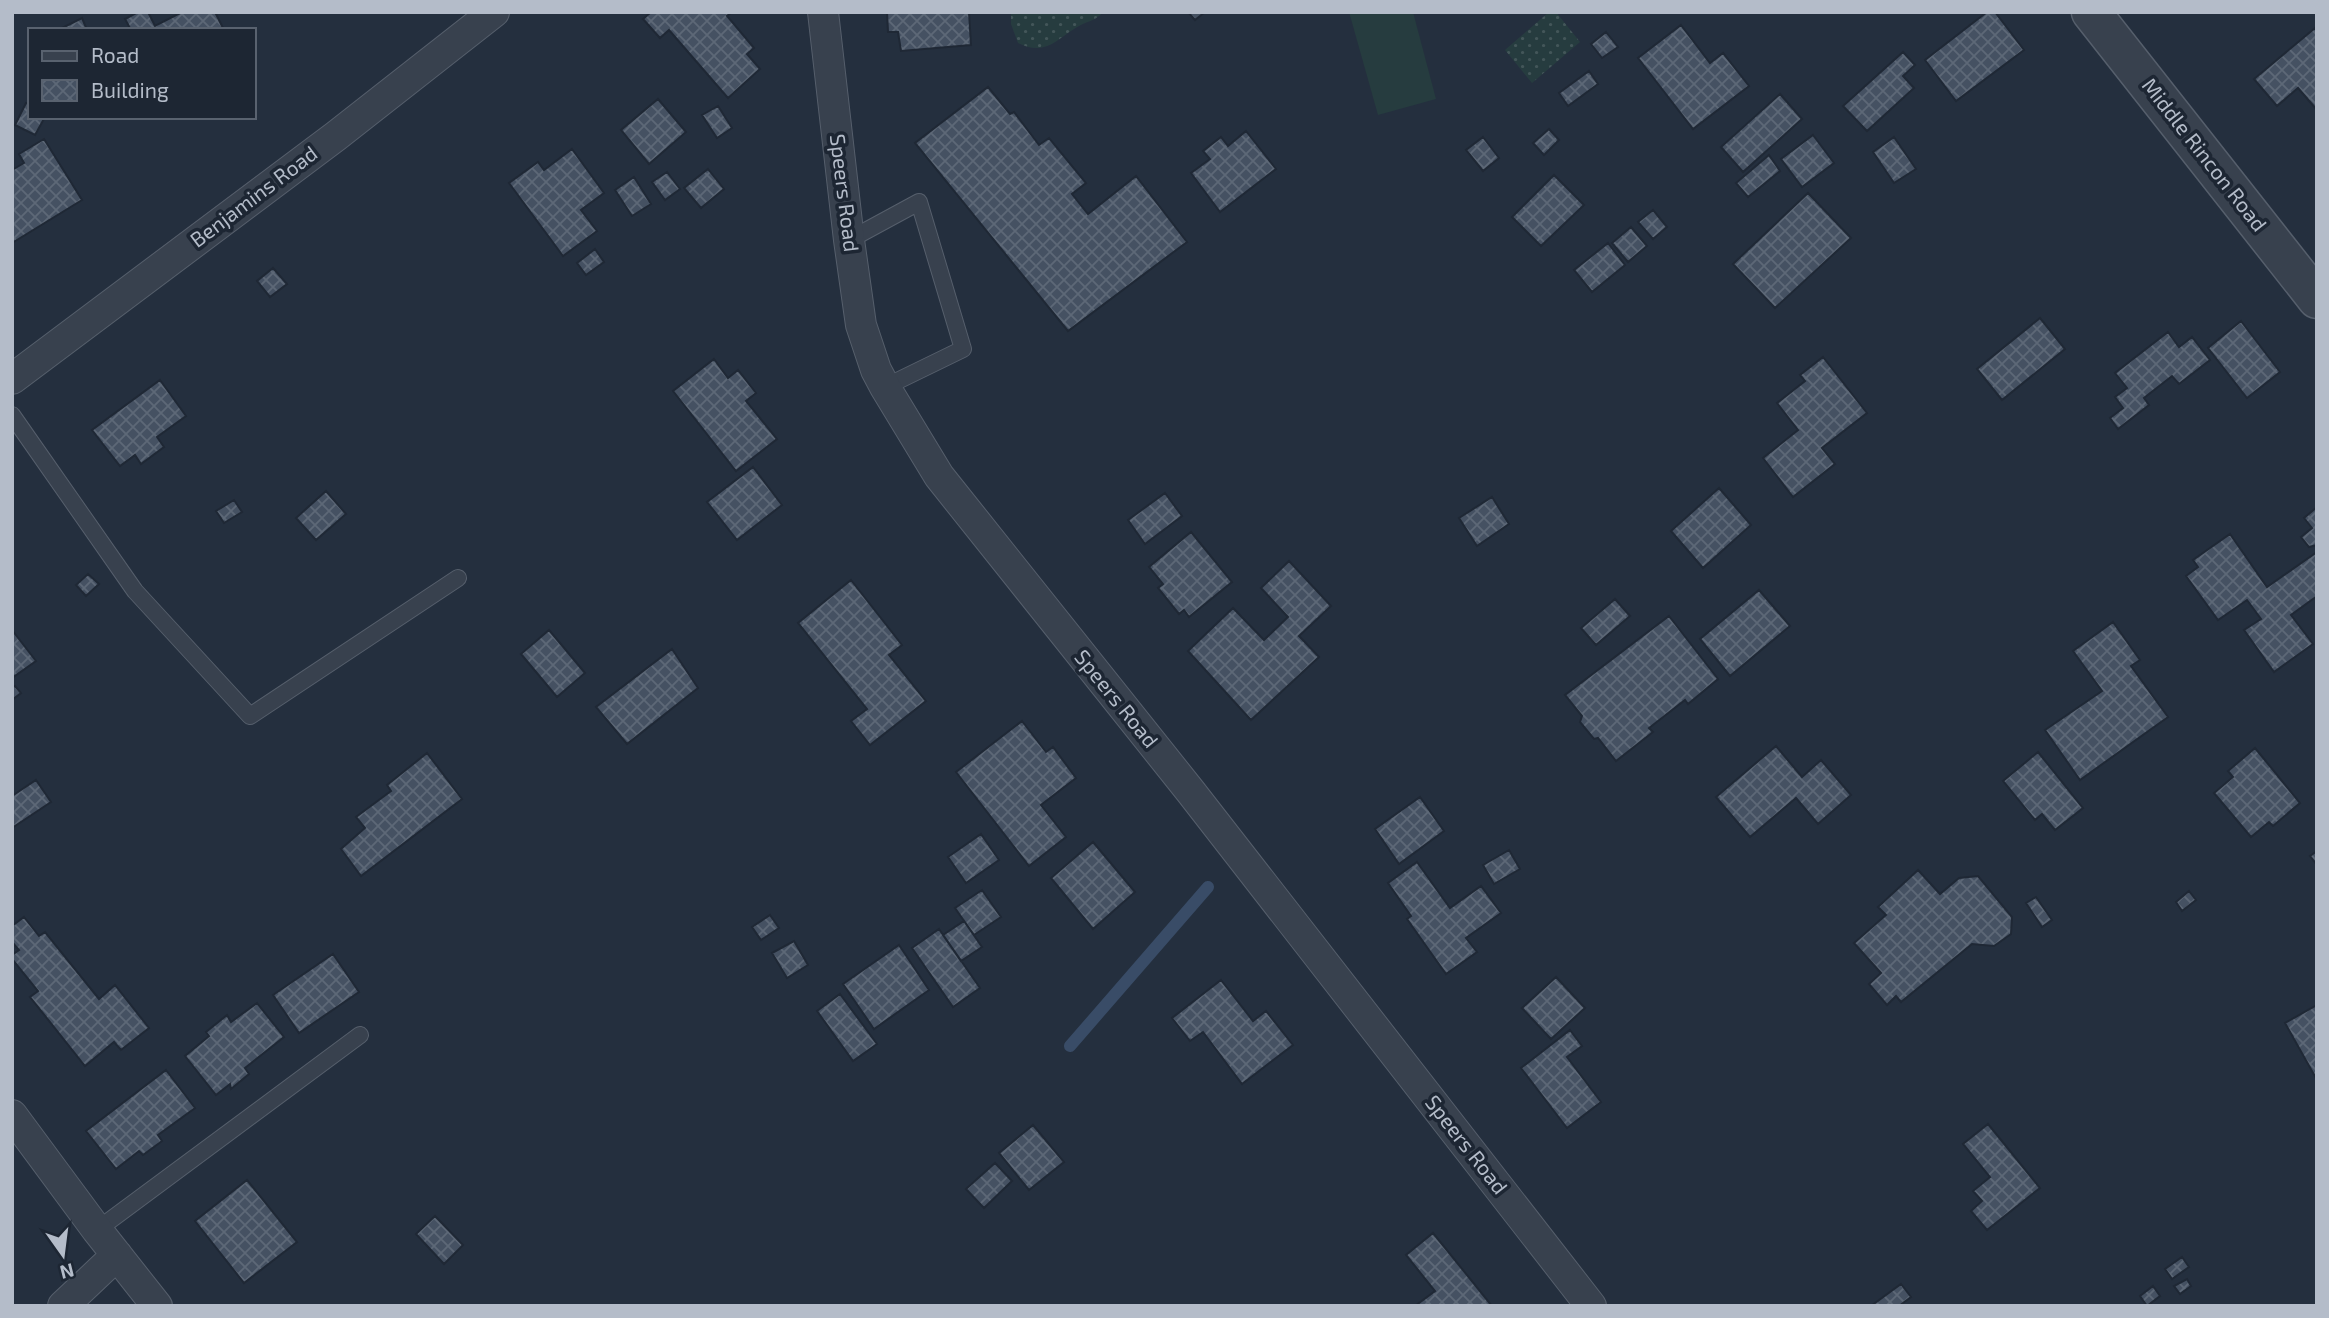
<svg xmlns="http://www.w3.org/2000/svg" width="2329" height="1318" viewBox="0 0 2329 1318" font-family="'Exo 2',sans-serif">
  <defs>
    <pattern id="park-dots" width="8" height="8" patternUnits="userSpaceOnUse" patternTransform="scale(1.75)"><rect width="8" height="8" fill="#263c3f"/><path d="M2 2h.1M6 6h.1" fill="none" stroke="#435659" stroke-width="1.8" stroke-linecap="round"/></pattern>
    <pattern id="building-cross-hatch" width="8" height="8" patternUnits="userSpaceOnUse" patternTransform="scale(1.75)"><rect width="8" height="8" fill="#455162"/><path d="M0 0l8 8M0 8l8-8" fill="none" stroke="#5d6877"/></pattern>
  </defs>
  <rect width="100%" height="100%" fill="#242f3e"/>
  <path fill="url(#park-dots)" d="M1011 12H1103C1097 20 1088 21 1079 26 1056 39 1046 57 1018 43L1011 24Z
    M1549 12H1556L1580 42 1532 83 1505 50Z"/>
  <path fill="#263c3f" d="M1349 12H1413L1436 99 1378 115Z"/>
  <g fill="none" stroke-linecap="round" stroke-linejoin="round">
    <path stroke="#394c67" stroke-width="12" d="M1070 1046 1208 887"/>
  </g>
  <path fill="url(#building-cross-hatch)" stroke="#1f2835" stroke-width="2" d="M138 12H148L155 26 182 12H215L224 30H131L125 19Z
    M651 12H732L727 16 754 48 747 54 760 69 728 98 669 30 660 38 643 19Z
    M887 12H969L971 45 901 51 898 32H888Z
    M1188 12H1205L1195 20Z
    M1987 12H1995L2024 50 1956 101 1925 60Z
    M82 18 87 30H58Z
    M1681 25 1710 63 1723 53 1749 86 1693 129 1638 58Z
    M2315 28 2317 31V110L2298 88 2277 106 2254 79Z
    M1606 32 1618 47 1602 58 1591 44Z
    M1903 52 1915 65 1903 76 1914 88 1867 131 1843 106Z
    M1589 71 1598 84 1568 106 1559 93Z
    M988 87 1010 114 1014 112 1039 145 1049 138 1086 183 1072 194 1088 214 1136 176 1187 242 1068 331 915 143Z
    M1780 94 1802 119 1743 172 1721 147Z
    M658 99 686 132 649 164 621 130Z
    M26 103 30 104V117H45L35 135 15 125Z
    M718 106 732 128 717 138 702 115Z
    M1549 129 1559 140 1544 155 1533 143Z
    M1246 131 1276 169 1220 212 1191 173 1210 159 1203 151 1221 137 1228 146Z
    M1813 135 1834 163 1802 187 1781 159Z
    M1483 137 1499 158 1483 171 1466 150Z
    M1894 137 1916 169 1894 183 1873 152Z
    M44 139 82 200 12 243V170L24 163 19 154Z
    M572 149 604 193 581 210 597 231 563 256 509 183 538 162 544 170Z
    M1769 155 1780 171 1748 197 1736 183Z
    M708 169 724 189 701 208 684 188Z
    M667 172 680 189 665 200 652 182Z
    M1554 175 1584 205 1541 246 1512 217Z
    M634 177 651 204 632 216 615 190Z
    M1808 193 1851 238 1775 308 1733 264Z
    M1653 210 1667 227 1653 239 1638 222Z
    M1631 227 1647 246 1628 262 1612 243Z
    M1608 243 1625 265 1592 292 1574 270Z
    M595 249 604 262 586 275 577 263Z
    M273 268 287 284 270 297 257 281Z
    M2040 318 2065 349 2002 400 1977 369Z
    M2241 321 2280 372 2247 398 2208 348Z
    M2168 332 2179 347 2192 337 2210 360 2179 384 2172 376 2144 398 2149 405 2118 429 2110 418 2123 408 2115 397 2127 388 2115 373Z
    M1823 357 1867 413 1822 448 1835 464 1793 497 1763 458 1798 430 1777 403 1805 381 1800 375Z
    M714 359 728 378 738 370 756 393 746 401 777 439 736 471 673 391Z
    M160 380 186 416 157 437 164 447 141 464 135 455 120 466 92 430Z
    M753 467 782 505 737 540 707 502Z
    M1719 488 1751 525 1703 568 1671 531Z
    M326 491 346 514 316 540 296 518Z
    M1165 493 1182 516 1145 544 1128 520Z
    M1492 497 1509 524 1477 546 1459 518Z
    M234 500 242 512 224 523 216 511Z
    M2317 507V545L2309 547 2301 537 2312 528 2304 518Z
    M1191 532 1232 582 1189 617 1184 610 1179 614 1158 588 1163 584 1149 567Z
    M2230 534 2267 587 2317 552V596L2291 615 2313 644 2274 672 2244 630 2261 619 2247 600 2218 620 2186 576 2198 567 2193 560Z
    M1289 561 1331 606 1299 636 1319 657 1251 720 1188 651 1233 608 1264 640 1288 617 1261 588Z
    M88 574 99 584 86 596 76 585Z
    M851 580 902 645 889 655 926 701 870 745 851 721 867 709 798 623Z
    M1759 590 1790 626 1730 676 1700 639Z
    M1615 599 1630 616 1596 645 1581 628Z
    M1669 616 1718 679 1688 704 1685 700 1649 728 1653 732 1616 761 1598 738 1594 739 1580 722 1582 716 1565 695Z
    M2113 622 2140 660 2131 666 2168 717 2080 780 2045 730 2102 691 2073 651Z
    M12 630 36 661 12 678Z
    M549 630 585 673 557 697 521 654Z
    M672 649 698 688 627 744 596 707Z
    M15 686 21 693 12 700V688Z
    M1022 721 1046 752 1053 747 1076 778 1041 805 1066 837 1029 866 956 772Z
    M1776 746 1802 777 1821 760 1851 795 1818 824 1796 798 1750 837 1716 797Z
    M2255 748 2300 803 2273 826 2269 822 2251 837 2214 793 2233 777 2228 771Z
    M2038 752 2083 808 2055 830 2042 814 2035 820 2003 781Z
    M427 753 462 799 361 876 341 849 365 828 356 817 391 791 387 785Z
    M36 780 51 802 12 828V796Z
    M1420 797 1444 831 1399 864 1375 829Z
    M981 834 999 860 966 883 948 857Z
    M1093 842 1135 892 1093 929 1051 878Z
    M1509 850 1520 869 1494 884 1483 865Z
    M2317 851V865L2310 856Z
    M1417 862 1450 908 1481 886 1501 913 1466 938 1477 952 1446 974 1407 919 1411 916 1388 883Z
    M1918 870 1940 894 1959 878 1978 876 2012 917 2011 934 1994 946 1972 944 1901 1002 1896 996 1887 1005 1869 984 1881 973 1854 943 1886 915 1878 907Z
    M982 890 1001 917 974 935 955 908Z
    M2189 891 2196 900 2182 911 2176 902Z
    M2036 897 2052 920 2042 927 2026 903Z
    M770 915 779 928 761 940 752 927Z
    M24 917 39 936 45 932 99 999 115 985 149 1028 121 1050 114 1042 85 1066 30 997 38 991 12 959V955L19 950 12 942V926Z
    M964 921 982 947 961 961 943 935Z
    M939 929 980 988 953 1007 912 948Z
    M794 941 808 965 787 978 772 953Z
    M899 945 929 990 874 1029 843 984Z
    M333 954 359 992 299 1033 273 995Z
    M1556 977 1585 1008 1551 1039 1522 1008Z
    M1221 980 1253 1021 1266 1011 1293 1045 1242 1084 1203 1032 1190 1041 1172 1018Z
    M840 994 877 1044 853 1061 817 1011Z
    M257 1003 284 1037 245 1068 249 1074 231 1089 230 1084 216 1095 185 1056 209 1036 206 1032 227 1015 231 1022Z
    M2317 1005V1080L2285 1023Z
    M1570 1030 1582 1046 1567 1057 1601 1102 1567 1128 1521 1068Z
    M166 1070 195 1108 158 1135 162 1141 143 1155 139 1151 116 1169 86 1131Z
    M1988 1124 2040 1188 1987 1230 1971 1211 1982 1201 1973 1191 1990 1177 1963 1144Z
    M1033 1125 1064 1162 1029 1190 999 1153Z
    M995 1163 1012 1181 984 1208 966 1189Z
    M247 1180 297 1242 244 1283 195 1221Z
    M435 1216 463 1245 444 1264 416 1234Z
    M1433 1233 1492 1306H1415L1435 1291 1406 1255Z
    M2182 1257 2189 1267 2172 1279 2165 1269Z
    M2187 1279 2191 1286 2180 1294 2174 1286Z
    M1901 1284 1911 1297 1899 1306H1871Z
    M2153 1286 2160 1296 2147 1306 2140 1296Z"/>
  <g fill="none" stroke-linecap="round" stroke-linejoin="round">
    <defs>
      <path id="service" d="M849 240 919 202 963 349 885 387
        M12 415 135 591 250 716 458 578
        M97 1230 360 1035"/>
      <path id="minor" d="M823 12 849 240 861 325 876 370 885 387 939 476 1191 792 1591 1306
        M12 379 336 136 494 12
        M12 1115 97 1230 157 1306
        M63 1306 117 1255"/>
      <path id="tertiary" d="M2091 12 2317 299"/>
    </defs>
    <use href="#service" stroke="#565f6c" stroke-width="18"/>
    <use href="#minor" stroke="#565f6c" stroke-width="32"/>
    <use href="#tertiary" stroke="#565f6c" stroke-width="41"/>
    <use href="#service" stroke="#38414e" stroke-width="16"/>
    <use href="#minor" stroke="#38414e" stroke-width="30"/>
    <use href="#tertiary" stroke="#38414e" stroke-width="38"/>
  </g>
  <g text-anchor="middle" stroke-width="7" stroke-linejoin="round" paint-order="stroke">
    <g font-size="21" fill="#b4bcc9" stroke="#1d2633">
      <text transform="translate(2204 155) rotate(52)" y="7">Middle Rincon Road</text>
      <text transform="translate(844 193) rotate(83)" y="7">Speers Road</text>
      <text transform="translate(254 197) rotate(-37)" y="7">Benjamins Road</text>
      <text transform="translate(1116 699) rotate(51)" y="7">Speers Road</text>
      <text transform="translate(1466 1145) rotate(52)" y="7">Speers Road</text>
    </g>
  </g>
  <rect width="2329" height="1318" fill="none" stroke="#b4bcc9" stroke-width="28"/>
  <rect x="28" y="28" width="228" height="91" fill="#1d2633" stroke="#59626f" stroke-width="2"/>
  <rect x="42" y="51" width="35" height="10" fill="#38414e" stroke="#59626f" stroke-width="2"/>
  <text x="91" y="63" font-size="21" fill="#b4bcc9">Road</text>
  <rect x="42" y="80" width="35" height="21" fill="url(#building-cross-hatch)" stroke="#59626f" stroke-width="2"/>
  <text x="91" y="98" font-size="21" fill="#b4bcc9">Building</text>
  <g transform="translate(63 1255) rotate(166)" stroke="#1d2633" stroke-width="5" paint-order="stroke">
  <path d="M0-5L12 26L0 18L-12 26Z" fill="#b4bcc9"/>
  <text y="-10" font-size="19" font-weight="bold" text-anchor="middle" fill="#b4bcc9">N</text>
  </g>
</svg>
